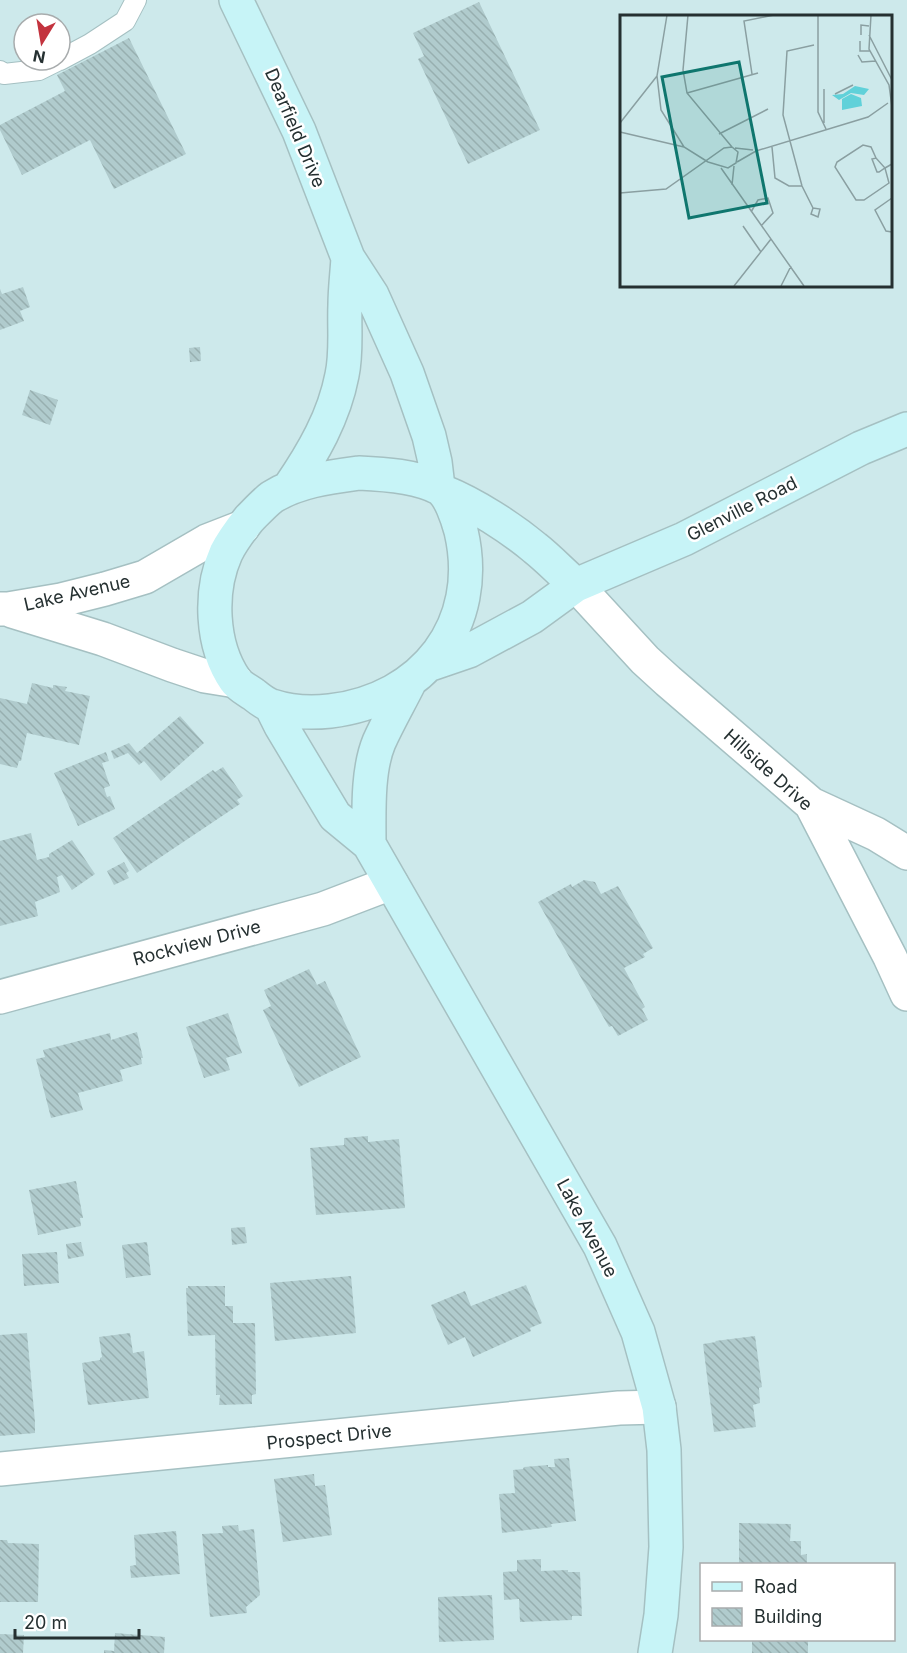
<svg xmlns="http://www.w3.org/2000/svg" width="907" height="1653" viewBox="0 0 907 1653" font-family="Inter,sans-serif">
  <defs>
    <pattern id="building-back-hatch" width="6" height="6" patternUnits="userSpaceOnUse" patternTransform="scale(1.5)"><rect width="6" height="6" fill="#b0cbcd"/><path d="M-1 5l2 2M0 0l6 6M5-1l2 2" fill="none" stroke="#97afb0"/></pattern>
  </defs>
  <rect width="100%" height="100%" fill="#cde9eb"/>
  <path fill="url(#building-back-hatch)" d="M479 2 540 130 468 164 418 59 424 56 413 33Z
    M129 38 186 154 114 189 90 140 22 175 0 130V125L65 91 57 75Z
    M23 287 30 307 20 311 24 321 0 330V289L2 294Z
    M200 347 201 361 190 362 189 348Z
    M30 390 58 400 50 425 22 415Z
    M32 683 53 688V685L67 687 65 691 90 696 79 745 27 733 21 761H19L17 768 0 764V698L27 704Z
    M180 716 204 743 161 781 144 761 139 765 128 753 114 759 111 751 129 743 137 753Z
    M106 752 109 761 102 763 110 786 104 788 107 797 110 796 115 809 78 826 54 773Z
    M223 767 243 796 237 800 240 804 137 873 113 838 213 770 215 772Z
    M31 833 37 860 49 857V854L72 840 95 874 72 890 62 875 57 877 60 892 35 902 38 916 0 926V841Z
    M124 862 129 871 126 873 129 878 114 885 107 871Z
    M584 880 595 882 601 894 618 886 653 948 643 954 645 957 624 968 645 1007 642 1009 648 1020 618 1036 612 1026 609 1027 538 902 571 884 572 887Z
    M309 969 317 985 325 981 361 1057 299 1087 263 1010 271 1006 264 990Z
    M228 1013 242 1053 226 1058 230 1070 204 1078 186 1027Z
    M137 1032 143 1058H141L142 1064 120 1070 123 1081 78 1093 83 1110 51 1118 36 1059 45 1057 43 1050 110 1033 111 1040Z
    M368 1136V1142L399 1139 405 1208 316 1215 310 1148 344 1145V1138Z
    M76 1181 83 1218H80L81 1226 38 1235 29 1190Z
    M245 1227 247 1243 232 1245 231 1228Z
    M81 1242 84 1256 68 1259 66 1244Z
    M147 1242 151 1275 126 1278 122 1245Z
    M57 1252 59 1283 24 1286 22 1254Z
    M351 1276 356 1333 275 1341 270 1283Z
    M526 1285 542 1323 530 1328 531 1331 473 1357 465 1337 448 1345 431 1305 465 1291 471 1306Z
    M188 1286H225V1306H233V1323H255L256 1394 252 1395V1404L219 1405 220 1395H216L215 1335 188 1336 186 1288H188Z
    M27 1333 35 1422V1433L0 1436V1335Z
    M130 1333 133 1353 144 1351 149 1398 88 1405 82 1363 100 1360V1358L102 1357 99 1337Z
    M755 1336 762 1387 759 1388 760 1403 753 1405 756 1427 714 1432 703 1344 716 1342 715 1341Z
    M569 1458 576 1521 551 1524 552 1527 502 1533 499 1494 515 1493 513 1470 523 1469 524 1467 548 1465V1467H555L554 1459Z
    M314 1474 315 1486 325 1485 332 1535 283 1542 274 1479Z
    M739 1523 791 1524 790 1541H801V1555L807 1554V1564H739Z
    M238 1525 239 1531 254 1529 260 1595 246 1607 247 1613 210 1617 202 1534 223 1533 222 1526Z
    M176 1531 180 1574 131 1578 130 1566 136 1565 134 1535Z
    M0 1540H7L8 1543 39 1544 38 1602H0Z
    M541 1559V1571L568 1570V1572H580L582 1616H572V1620L520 1622 519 1599 504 1600 503 1572 517 1571V1560Z
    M492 1595 494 1640 439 1642 438 1597Z
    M115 1633 165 1637 164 1653H104V1650L114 1651Z
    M0 1634 24 1635 23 1653H0Z
    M752 1640H808V1653H752Z"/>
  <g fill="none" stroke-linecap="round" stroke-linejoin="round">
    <defs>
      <path id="lane" d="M60 60 90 44 125 21 136 0
        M0 71 4 74 39 70 59 60"/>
      <path id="street" d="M576 585 645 660 668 681 811 804 890 957 907 994
        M0 609H8L61 600 105 589 145 577 207 541 243 527
        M12 611 103 639 172 665 205 676 236 681
        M811 804 876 834 907 853
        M0 997 323 909 391 883
        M0 1469 619 1408 659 1407"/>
      <path id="secondary" d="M236 0 299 131 348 258 372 295 407 373 429 436 435 462 438 487
        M359 473C383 474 417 476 439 488 450 494 458 520 461 531 483 625 423 700 330 711 312 713 290 712 272 706 265 704 258 698 253 694 247 690 239 686 235 680 211 645 209 591 226 553 232 541 241 529 249 519 256 512 264 503 272 497 298 481 329 477 359 473Z
        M289 488C313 453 334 417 342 375 347 352 344 328 345 305 345 290 347 274 348 258
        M444 492C474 504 511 528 535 548 549 559 562 573 576 585
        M428 665 469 651 532 617 576 585 684 539 861 448 907 429
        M271 706 281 726 335 816 369 844 600 1246 638 1332 659 1407 664 1450 666 1547 661 1615 655 1653
        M369 844C369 813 367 771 379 742 388 722 399 703 409 683"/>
    </defs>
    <use href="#lane" stroke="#a5c0c2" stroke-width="22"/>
    <use href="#street" stroke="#a5c0c2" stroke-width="36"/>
    <use href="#secondary" stroke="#a5c0c2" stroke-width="36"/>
    <use href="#lane" stroke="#fff" stroke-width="20"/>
    <use href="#street" stroke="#fff" stroke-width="33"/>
    <use href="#secondary" stroke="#c7f4f7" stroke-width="33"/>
  </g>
  <g text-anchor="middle" stroke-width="5" stroke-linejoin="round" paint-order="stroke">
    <g font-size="18" fill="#253031" stroke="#fff">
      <text transform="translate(295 128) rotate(67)" y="6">Dearfield Drive</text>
      <text transform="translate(742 509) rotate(-27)" y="6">Glenville Road</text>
      <text transform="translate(77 593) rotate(-13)" y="6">Lake Avenue</text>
      <text transform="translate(768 770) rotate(42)" y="6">Hillside Drive</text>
      <text transform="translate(197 943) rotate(-15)" y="6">Rockview Drive</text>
      <text transform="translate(587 1228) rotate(62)" y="6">Lake Avenue</text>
      <text transform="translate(329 1437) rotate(-6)" y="6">Prospect Drive</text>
    </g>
  </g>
  <g transform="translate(620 15)">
    <rect width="272" height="272" fill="#cde9eb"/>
    <path d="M235 71 249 74 244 80 231 78 219 85 212 80 223 79ZM231 79 241 83 242 91 222 95V84Z" fill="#60d1d9"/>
    <path fill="none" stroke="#8a9fa1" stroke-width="1.5" d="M47 0 37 61 41 95 64 132 88 147M68 0 63 55 67 78 112 132M198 0V97L206 114M251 0 249 34 269 70 272 92M241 20V10L249 11M249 20 272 65M240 26V36H250M238 40 242 47 256 46M132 59 124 6 154 0M67 78 138 58M215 79 233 70M0 108 37 61M204 108V74M0 117 64 132M99 119 148 94M152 132 155 163 169 171H182M115 133 133 135M256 143 251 132 243 130 217 147 215 152 236 185H244L269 168 265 153 256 143 252 144 257 157H259L265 153 272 149M117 147 136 136 248 102 268 88M101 153 184 271M112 170 114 151M0 178 46 174 104 133 112 132 118 137 116 148 108 153 88 147M272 183 255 195 266 216 272 217M193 193 200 194 198 202 191 199 193 193 182 171 163 100 167 36 194 30M131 197 138 185 148 183 153 198 141 211M123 211 141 237M114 271 151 224M161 271 171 251"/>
    <path fill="#0f766e" fill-opacity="0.15" stroke="#0f766e" stroke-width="3" d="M119 47 147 188 69 203 42 62Z"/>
    <rect width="272" height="272" fill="none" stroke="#253031" stroke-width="3"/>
  </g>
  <rect x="700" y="1563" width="195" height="78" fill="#ffffff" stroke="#a8acad" stroke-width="1.5"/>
  <rect x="712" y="1582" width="30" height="9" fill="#c7f4f7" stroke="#a8acad" stroke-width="1.5"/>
  <text x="754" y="1593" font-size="18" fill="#253031">Road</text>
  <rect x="712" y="1608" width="30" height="18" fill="url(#building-back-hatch)" stroke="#a8acad" stroke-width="1.5"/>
  <text x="754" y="1623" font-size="18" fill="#253031">Building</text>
  <g transform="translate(42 42) rotate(191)"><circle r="28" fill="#ffffff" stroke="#a8acad" stroke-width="1.5"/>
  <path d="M0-4.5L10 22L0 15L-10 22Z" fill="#c3333e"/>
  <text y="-9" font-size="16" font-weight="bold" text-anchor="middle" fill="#253031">N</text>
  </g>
  <path d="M15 1629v9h124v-9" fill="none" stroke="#253031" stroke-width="3"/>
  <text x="24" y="1629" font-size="18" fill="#253031" stroke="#ffffff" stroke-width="4.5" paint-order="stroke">20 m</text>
</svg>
